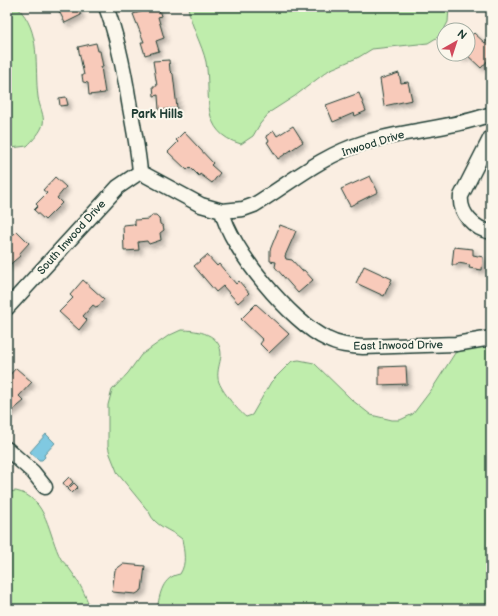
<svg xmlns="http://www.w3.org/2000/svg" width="498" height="616" viewBox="0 0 498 616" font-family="'Balsamiq Sans',sans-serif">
  <defs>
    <filter id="shadow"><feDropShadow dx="3.5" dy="3.5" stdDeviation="2" flood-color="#0004"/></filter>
  </defs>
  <rect width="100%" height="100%" fill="#faeee2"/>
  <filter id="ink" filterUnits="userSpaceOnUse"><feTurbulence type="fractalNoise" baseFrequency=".025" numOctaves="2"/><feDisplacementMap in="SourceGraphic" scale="8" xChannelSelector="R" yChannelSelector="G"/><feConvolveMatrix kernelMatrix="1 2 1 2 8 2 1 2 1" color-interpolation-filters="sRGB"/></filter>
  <g filter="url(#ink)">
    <path fill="#bfedac" stroke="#6f9570" d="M7 7H17C42 31 34 66 38 97 39 106 45 116 43 124 41 132 33 140 27 146L11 148 7 146Z
      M188 7H449L448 22 441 35 428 43 372 49 359 57 329 70 295 96 270 112 260 124 253 136 241 144C198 132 212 95 206 62 202 44 191 27 188 7Z
      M181 330C198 330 222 334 221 356 220 363 217 371 218 378 218 387 238 411 246 417L252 415 271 382 292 361 299 360 314 363 352 400 371 415 392 420H400L413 414 432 389 455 353 461 350 491 346V609H157C160 594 162 577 180 574 187 563 184 552 182 539 170 529 155 527 149 512L118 474 110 454 108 446V405L112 390 128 373 141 355 168 336Z
      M16 491C48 498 48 535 61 559 64 563 68 566 71 571 79 582 86 595 90 609H7V492Z"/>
    <path fill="#80c9e1" stroke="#59919c" d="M46 434 55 443 44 455 45 457 42 460H39L30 452Z"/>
    <path fill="#f8caba" stroke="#1f3d34" filter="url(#shadow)" d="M57 7H78L77 8 81 15 65 23Z
      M158 7 161 16 158 17 164 38 156 41 159 51 145 55 141 42H144L133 14Z
      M474 33 485 43 491 36V57L481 68 466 54 462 59 457 54H468V39Z
      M96 43 98 51H100L103 67H101L105 93 89 95 88 83 83 82 82 75H84L78 47Z
      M169 60 170 71 173 74 177 108 159 110 158 95 154 96 153 86H157L153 61Z
      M399 73 401 83 408 82 412 100 384 106 380 79Z
      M359 93 366 111 355 116 354 113 333 122 326 105Z
      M66 97 68 105 60 106 59 98Z
      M293 126 303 142 278 159 267 142 269 141 266 136 274 131 277 136Z
      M184 132 213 163 211 165 220 173 212 183 200 174 199 176 190 167 187 170 168 152 178 142 176 140Z
      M370 176 378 192 350 206 341 189Z
      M55 177 66 187 57 198 62 203 45 220 34 210 38 206 36 204 47 193 43 190Z
      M152 215H156L159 218 160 224 163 226 164 230 160 233 161 240 149 244 147 241 138 242 139 250 124 251 123 225 134 224 135 226V220L149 219Z
      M280 225 296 231 285 256 286 259 292 260 302 271 304 270 313 280 298 293 275 267 276 262 270 261V250Z
      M17 231 29 243 19 254 20 256 7 267V241Z
      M454 247 473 249V255L483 257 482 270 469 268 470 265 458 263 457 265H452Z
      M207 255 217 266 219 264 236 284 239 281 249 293 238 303 223 286 216 292 194 266Z
      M364 266 392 279 384 296 356 283Z
      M83 280 104 299 97 308 93 305 83 316 87 320 79 330 59 312 73 298 70 295Z
      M256 304 289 334 269 353 260 344 263 340 241 319Z
      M406 366 407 384 379 385V367Z
      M16 368 32 382 19 396 24 401 7 415V378Z
      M69 477 73 482 67 488 63 483Z
      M74 483 78 487 72 493 68 489Z
      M123 564 145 566 142 590 136 594 112 592 115 570Z"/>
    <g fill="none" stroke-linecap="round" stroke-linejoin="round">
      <defs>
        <path id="minor" d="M106 7C118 38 124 70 129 102 133 125 138 148 140 172
          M491 137 461 196C459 213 474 229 491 232
          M140 172 201 205 222 211C230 249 292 323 327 339 338 345 350 346 363 347L456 344 491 338
          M222 211 243 209 254 205C290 183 321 156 363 143 405 130 450 129 491 114
          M7 308 118 187 140 172
          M7 449 33 472 45 487"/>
      </defs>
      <use href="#minor" stroke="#1f3d34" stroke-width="17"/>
      <use href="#minor" stroke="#fbf7ec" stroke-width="14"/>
    </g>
  </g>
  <g text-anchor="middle" stroke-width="4" stroke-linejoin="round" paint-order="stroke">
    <g font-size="11" fill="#1f3d34" stroke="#fbf7ec">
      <text transform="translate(373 143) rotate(-17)" y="4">Inwood Drive</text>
      <text transform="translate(71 237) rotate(-48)" y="4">South Inwood Drive</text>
      <text transform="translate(398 345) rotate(-1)" y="4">East Inwood Drive</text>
    </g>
    <g font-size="12" font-weight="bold" fill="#1f3d34" stroke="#fbf7ec">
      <text x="157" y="118">Park Hills</text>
    </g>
  </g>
  <rect width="498" height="616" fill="none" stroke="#fbf7ec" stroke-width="24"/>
  <rect x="12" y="12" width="474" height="592" fill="none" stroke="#1f3d34" stroke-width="1.5" filter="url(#ink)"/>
  <g transform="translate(456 42) rotate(39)"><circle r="19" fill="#fbf7ec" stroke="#a3ada2"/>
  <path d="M0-3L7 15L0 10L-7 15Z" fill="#d1495b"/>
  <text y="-6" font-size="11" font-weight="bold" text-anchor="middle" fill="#1f3d34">N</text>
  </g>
</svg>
